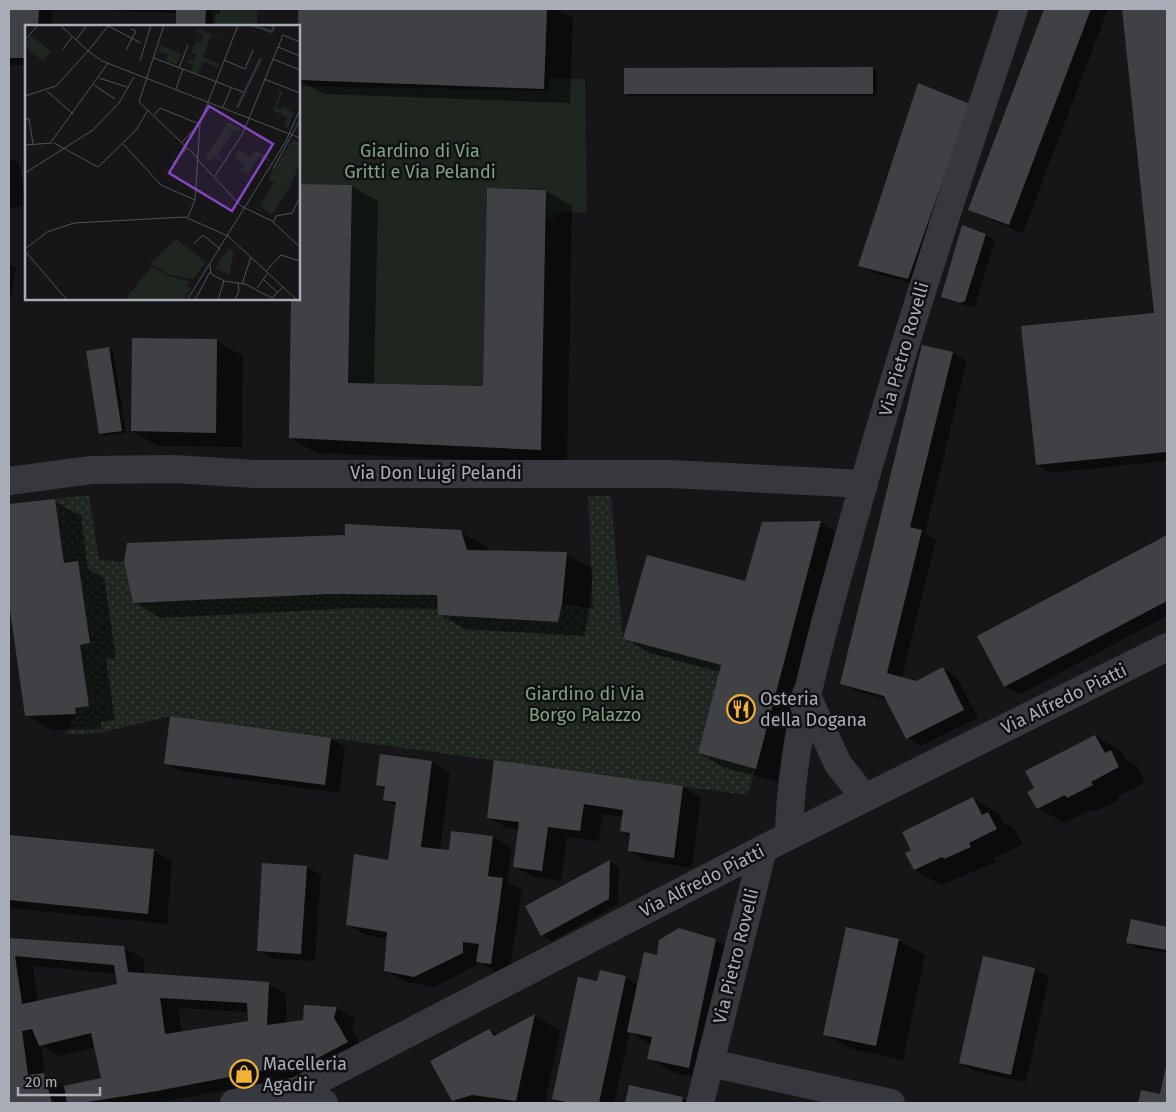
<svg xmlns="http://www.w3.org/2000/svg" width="1176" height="1112" viewBox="0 0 1176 1112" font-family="'Fira Sans',sans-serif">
  <defs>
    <pattern id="park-dots" width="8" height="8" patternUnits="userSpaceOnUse" patternTransform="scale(1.25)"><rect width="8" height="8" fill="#1e261f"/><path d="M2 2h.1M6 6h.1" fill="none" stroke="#3c433d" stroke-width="1.8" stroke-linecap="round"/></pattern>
  </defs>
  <rect width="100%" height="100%" fill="#161618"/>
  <path fill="#1e261f" d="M212 9H257V26H212Z
    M550 78 585 79 587 213 561 212 560 214H554V219L547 220 546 189 487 188 483 386 348 383 352 185 299 184V86L549 91Z"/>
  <path fill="url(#park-dots)" d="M89 495 99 560 124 562 133 603 328 594 437 595 438 615 558 622 562 604 593 609 588 496H611L623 639 721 665 698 753 756 769 747 795 171 716 99 733 65 734 76 714 75 708 89 706 80 645 90 643 78 562 64 563 55 499Z"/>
  <path fill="#0007" fill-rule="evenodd" d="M9 9H48L53 12 52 26H26V65H9Z
    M114 9H220V14H215L214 26H177V13L118 11Z
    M300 9H556L573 18 570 103 324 94 299 80Z
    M1046 9H1108L1023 233 984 217 970 209Z
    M1123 9H1167V461L1051 473 1037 465 1155 314Z
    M873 69 877 71V96H630L626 93Z
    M970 105 923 286 874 273 859 265Z
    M9 158 19 164 26 201V206L9 209Z
    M299 185 351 186 378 201 374 384 484 387 546 191 572 206 567 464 316 453 290 437 293 299H299Z
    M985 235 995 240 975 306 971 307 951 301 942 296Z
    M9 264 16 268 11 296H9Z
    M216 341 243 356 242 447 158 446 132 431Z
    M108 348 113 351 126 433 104 436 100 433Z
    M953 353 967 361 925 533 936 540 902 678 916 682 943 668 957 677 978 718 921 746 907 738 888 700 856 691 841 683Z
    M54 501 81 516 88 569 104 578 116 658 106 659 115 720 101 722V729L52 730 26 715 9 594V505Z
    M821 523 847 538 783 783 725 768 699 753 720 672 650 653 624 638 746 582 763 524Z
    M461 532 487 547 489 551 566 554 593 569 588 619 584 636 465 629 439 614V609L356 608 160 618 134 602 346 536Z
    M1167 537V616L1020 694 1005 686 979 636Z
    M1095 736 1122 752 1126 760 1137 766 1145 783 1117 797 1119 800 1094 812 1090 810 1064 823 1038 808Z
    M331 739 345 747 339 793 180 771 165 763Z
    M432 762 450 773 440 850 450 852 453 832 493 837 512 848 507 882 522 890 509 974 496 972 481 963 434 987 404 981 385 970 388 939 366 935 348 925 389 861 396 806 385 799 386 790 377 785Z
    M683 787 701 798 692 868 648 861 629 851 631 836 621 831 623 817 602 814 599 841 567 837 561 881 533 877 514 866 519 830 507 828 488 817Z
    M973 798 999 814 1003 822 1014 828 1023 844 994 858 996 862 941 885 915 870Z
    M9 836 154 851 172 861 167 924 9 908Z
    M610 862 619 867 618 904 552 941 542 935 527 907Z
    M307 867 321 875 315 961 272 959 258 950Z
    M1132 920 1167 928V953L1136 948 1127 942Z
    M9 940 124 948 143 958 145 975 268 984 287 994 286 1023 304 1021 337 1008 355 1019 352 1030 366 1053 331 1071 155 1103H9ZM33 966 117 974 118 984 38 1002ZM178 1008 248 1012 249 1022 182 1033ZM41 1045 59 1056 95 1047 103 1079 63 1087 45 1075Z
    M715 940 742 955 715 1082 675 1073 648 1058 651 1045 630 1032 614 1103H561L553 1099 598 983 625 977 638 985Z
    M898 940 925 955 903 1060 851 1049 825 1034Z
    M984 958 1035 969 1049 977 1026 1082 974 1071 960 1062Z
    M535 1016 560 1031 545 1103H459L453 1100 489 1030 498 1035Z
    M1167 1068V1103H1140L1142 1091 1161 1096Z
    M630 1087 683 1099 691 1103H626Z"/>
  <path fill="#404145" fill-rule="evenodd" d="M9 9H39L38 26H26V58H9Z
    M176 9H206L205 26H176Z
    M298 9H547L544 89 299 80Z
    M1044 9H1091L1009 225 968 210Z
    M1122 9H1167V452L1036 465 1021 326 1154 313Z
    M873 67V94H624V68Z
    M918 83 970 104 908 279 858 266Z
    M299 184 352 185 348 383 483 386 487 188 546 190 541 450 289 438 291 299H299Z
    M962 225 986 234 965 301 960 303 941 297Z
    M132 338 217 339 216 433 131 431Z
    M922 345 953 352 910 527 922 530 887 673 916 681 943 667 964 710 906 739 884 696 840 684Z
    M109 347 122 431 99 434 86 351Z
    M55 499 64 563 78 561 90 643 80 645 89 706 75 708 76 714 25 716 9 603V504Z
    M821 521 756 769 698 753 721 665 623 639 647 555 745 581 762 522Z
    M345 524 461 530 467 550 567 552 562 604 558 622 438 615 437 595 329 594 133 603 124 562 127 543 345 535Z
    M1167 535V601L1004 687 977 636Z
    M170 716 331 738 325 785 164 764Z
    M1095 735 1105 753 1111 750 1119 767 1091 782 1093 785 1067 798 1065 795 1037 809 1027 792 1034 788 1025 771Z
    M380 754 432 761 421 847 449 850 451 831 493 836 488 876 503 878 491 964 476 962 479 944 463 942V953L414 977 384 971 387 932 346 925 354 854 388 860 396 802 383 800 385 787 376 785Z
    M494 760 683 786 674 858 628 851 630 833 620 831 623 810 584 804 580 831 548 827 542 871 513 867 519 822 487 818Z
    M973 797 982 815 988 812 997 829 969 843 971 847 944 859 942 857 914 870 905 853 911 850 902 832Z
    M9 835 154 849 148 914 9 900Z
    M610 860 609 899 541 936 525 906Z
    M262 863 307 866 301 954 257 951Z
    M1131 919 1167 927V950L1126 943Z
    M846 927 899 939 876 1046 823 1035Z
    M679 928 716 939 689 1068 647 1059 652 1037 627 1032 644 952 657 955 659 940Z
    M9 938 124 946 128 972 269 982 267 1025 303 1020 304 1005 337 1007 334 1018 348 1042 312 1061 157 1091 81 1103H67L64 1086 101 1078 91 1033 39 1046 32 1029 22 1031 28 1075 44 1073 52 1103H9ZM15 956 114 965 117 984 22 1004ZM160 998 247 1003 248 1021 165 1034Z
    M983 956 1035 968 1011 1075 959 1063Z
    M600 970 626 976 599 1103H570L552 1099 578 977 597 981Z
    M535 1014 516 1101 472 1095 452 1101 430 1061 489 1029 494 1036Z
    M1166 1066 1167 1103H1138L1141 1090 1160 1094Z
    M629 1085 683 1097 682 1103H625Z"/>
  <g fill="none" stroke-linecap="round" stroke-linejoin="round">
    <path stroke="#37383d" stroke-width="28" d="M9 481 91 470 175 469 255 474H671L864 484
      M806 694 838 764 865 798
      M789 836C791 733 822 635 849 536 898 359 956 184 1014 9
      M710 1063 891 1103
      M297 1091 324 1103
      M234 1103 297 1091 763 849 1167 647
      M700 1103 763 849"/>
  </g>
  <defs>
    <symbol id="restaurant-ring" viewBox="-11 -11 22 22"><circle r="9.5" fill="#111113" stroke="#f2b134" stroke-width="1.5"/><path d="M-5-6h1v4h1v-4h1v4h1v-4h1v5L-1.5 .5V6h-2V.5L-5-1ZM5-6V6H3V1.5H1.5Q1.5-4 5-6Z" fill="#f2b134"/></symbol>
    <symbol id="shop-ring" viewBox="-11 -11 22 22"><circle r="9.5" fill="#111113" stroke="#f2b134" stroke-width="1.5"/><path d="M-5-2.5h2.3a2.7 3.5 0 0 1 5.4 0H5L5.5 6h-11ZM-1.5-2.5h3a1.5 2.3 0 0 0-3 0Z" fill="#f2b134"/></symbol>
  </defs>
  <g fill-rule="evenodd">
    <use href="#restaurant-ring" x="725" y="693" width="32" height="32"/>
    <use href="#shop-ring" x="228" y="1058" width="32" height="32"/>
  </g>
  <g text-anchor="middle" stroke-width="5" stroke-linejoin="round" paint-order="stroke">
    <g font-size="18" fill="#7fa381" stroke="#111113">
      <text x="420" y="157">Giardino di Via<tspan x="420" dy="21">Gritti e Via Pelandi</tspan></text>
      <text x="585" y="700">Giardino di Via<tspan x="585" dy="21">Borgo Palazzo</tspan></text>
    </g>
    <g font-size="18" fill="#a8adb8" stroke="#111113">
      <text transform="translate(904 349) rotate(-74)" y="6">Via Pietro Rovelli</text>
      <text x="436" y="479">Via Don Luigi Pelandi</text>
      <text transform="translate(1064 699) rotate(-26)" y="6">Via Alfredo Piatti</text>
      <text transform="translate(702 881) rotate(-27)" y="6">Via Alfredo Piatti</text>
      <text transform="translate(736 956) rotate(-76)" y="6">Via Pietro Rovelli</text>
    </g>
    <g font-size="18" fill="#a8adb8" stroke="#111113" text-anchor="start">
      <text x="760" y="705">Osteria<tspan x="760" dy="21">della Dogana</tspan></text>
      <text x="263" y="1070">Macelleria<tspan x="263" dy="21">Agadir</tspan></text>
    </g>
  </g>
  <g transform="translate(25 25)">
    <rect width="275" height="275" fill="#161618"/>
    <path d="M173 4 202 16 186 11 178 32 194 39 193 42 178 37 173 49 166 46 168 40 162 37 163 34 169 36 171 29 166 28 171 16 176 17 179 11 171 7ZM5 10 26 26 18 36 0 22ZM135 20 156 29 152 40 141 36 143 30 133 26ZM214 125 225 132 230 125 245 134 244 137 234 131 223 149 215 145 220 140 209 133ZM249 158 262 166 247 189 235 181ZM151 214 181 237 168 254 144 250 125 238ZM204 223 209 228 204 250 190 243ZM127 241 143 251 165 257 161 260 166 263 159 275H104L102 272Z" fill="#1e261f"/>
    <path d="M255 66 258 67 251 83 256 85 258 82 269 88 263 103 259 101 262 92 248 86ZM203 97 217 105 208 106 193 129 198 137 190 132 185 137 181 133 178 136ZM270 115 275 118V138L263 166 243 154 266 117Z" fill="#1e261f"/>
    <path fill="none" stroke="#2c353c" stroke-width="2.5" d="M227 0 247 7 249 0M212 83 236 33"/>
    <path fill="none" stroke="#505258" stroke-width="1" d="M35 0 63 26 84 0M81 0 116 18M139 0 114 77 173 133M0 15 13 0M51 15 62 0M253 22 275 31M38 24 47 12M101 25 111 6 106 4M129 33 218 67M248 34 275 45M199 35 220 44 228 25M115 36 126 0M154 43 163 20M74 53 102 62M239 54 275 68M69 60 90 74M151 64 158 44M22 66 48 89M0 71 31 61 63 26 77 36 275 113M198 82 206 63M129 90 135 83 174 99M0 94H4L8 119M26 117 83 38M157 117 174 99M29 118 73 142 111 105 123 85M98 119 136 160 170 175M0 120 27 118M173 135 216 181 247 196 275 222M148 138 162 123M248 144 275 95M0 148 68 105 94 78 109 52M190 151 218 108 258 10 275 17M163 192 170 175 175 98 213 0M248 197 251 191 267 188 275 172M169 219 178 210 195 224M0 224 22 207 49 198 160 192 203 211 272 275M0 226 42 275M185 240 186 249 199 256 220 259 247 273 258 262M241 246 256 230 275 236M238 254 252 267M217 259 226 232M232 263 243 248M162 275 261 116 275 84M170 275 185 247M193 275 199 256M210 275 214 266 213 258"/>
    <path fill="#8446be" fill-opacity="0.15" stroke="#8446be" stroke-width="2.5" d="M184 81 248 119 207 186 144 148Z"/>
    <rect width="275" height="275" fill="none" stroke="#a8adb8" stroke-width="2.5"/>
  </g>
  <rect width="1176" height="1112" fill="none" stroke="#a8adb8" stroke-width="20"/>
  <path d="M18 1087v8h82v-8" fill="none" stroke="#a8adb8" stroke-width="2.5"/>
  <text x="25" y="1087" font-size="15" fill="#a8adb8" stroke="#111113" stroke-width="4" paint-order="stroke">20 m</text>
</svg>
